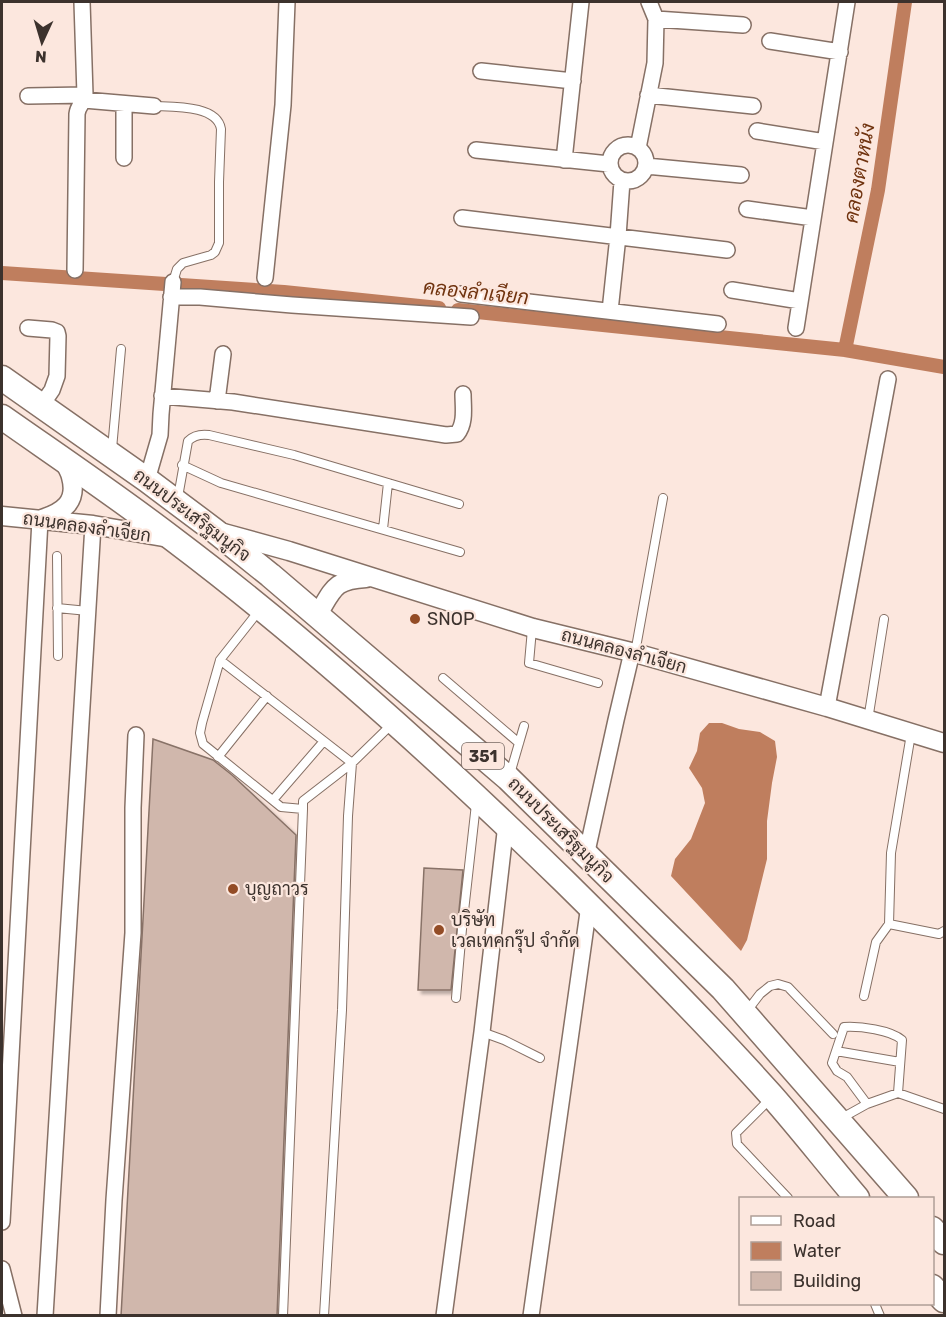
<svg xmlns="http://www.w3.org/2000/svg" width="946" height="1317" viewBox="0 0 946 1317" font-family="Rubik,Sarabun,sans-serif">
  <defs>
    <filter id="shadow"><feDropShadow dx="3.5" dy="3.5" stdDeviation="1.5" flood-color="#0004"/></filter>
  </defs>
  <rect width="100%" height="100%" fill="#fce7de"/>
  <path fill="#bf7e5e" d="M709 723H722L739 729 760 732 775 741 777 757 772 783 767 821V859L747 940 741 951 671 876 675 859 691 839 705 803 702 788 689 768 697 751 700 733Z"/>
  <g fill="none" stroke-linecap="round" stroke-linejoin="round">
    <path stroke="#bf7e5e" stroke-width="14" d="M2 273 284 292 439 308
      M458 310 845 350 944 367
      M845 350 878 190 905 2"/>
  </g>
  <path fill="#d0b7ac" stroke="#887267" stroke-width="1.5" filter="url(#shadow)" d="M153 739 213 760 232 775 296 835 277 1316H121Z
    M424 868 463 870 451 990H418Z"/>
  <g fill="none" stroke-linecap="round" stroke-linejoin="round">
    <defs>
      <path id="service" d="M154 106C173 107 217 105 221 129L219 182V243L215 252 211 255 183 263 177 269 173 282
        M112 449 121 349
        M182 465 221 483 460 552
        M178 497 188 441C194 435 201 434 209 435L294 455 459 504
        M383 529 388 483
        M57 556 58 656
        M57 608 88 611
        M258 612 220 660 202 723 200 733 203 744 281 807 303 809V801L352 763 391 725
        M532 629 529 663 598 683
        M635 653 663 498
        M220 660 352 763 348 816 342 1010 324 1316
        M443 678 519 743
        M868 720 884 619
        M218 757 267 696
        M510 774 524 726
        M273 800 324 741
        M889 924 939 934 944 931
        M864 996 876 942 889 924 891 853 911 734
        M456 998 462 929 476 804
        M747 1011 760 994 770 986 778 984 788 987 833 1034
        M482 1032 504 1040 540 1058
        M836 1051 900 1062
        M769 1100 736 1133 737 1144 788 1198
        M867 1104 847 1077 837 1071 832 1063 844 1027C860 1026 891 1030 902 1040L898 1093
        M840 1119 867 1104 898 1093 944 1109
        M875 1304 880 1316
        M283 1316 303 809"/>
      <path id="minor" d="M656 19 743 25
        M770 41 840 52
        M481 71 573 81
        M648 95 753 106
        M28 96 85 95
        M84 100 154 106
        M124 104V158
        M757 131 825 142
        M610 163a18 18 0 1 1 36 0a18 18 0 1 1-36 0Z
        M638 148 655 63 656 19 649 2
        M476 150 609 164
        M564 160 581 2
        M646 166 741 175
        M747 209 813 218
        M462 218 727 250
        M75 270 77 114C78 105 84 103 85 95L82 2
        M265 278 283 105 287 2
        M732 290 800 301
        M461 294 718 324
        M171 297H200L292 305 471 317
        M610 311 618 236 622 181
        M28 328 52 330 57 332 58 336 57 376 52 390 41 406
        M796 328 847 2
        M162 396 233 402 446 435 457 434C466 423 463 407 463 394
        M217 401 223 354
        M147 480 160 435 161 414 173 282
        M827 707 888 379
        M586 856 616 720 632 652
        M2 1222 40 520
        M2 1269 14 1316
        M45 1316 93 525
        M108 1316 114 1200 133 933V808L136 735
        M444 1316 482 1032 506 824
        M531 1316 589 905"/>
      <path id="tertiary" d="M2 516 93 525 169 538
        M42 519C63 512 78 502 71 477 70 472 66 465 63 460
        M220 532 289 551 533 628 635 653 827 707 944 743
        M318 614C334 588 334 580 366 578"/>
      <path id="primary" d="M2 378 147 480 215 531 270 575 508 778 723 989 906 1198
        M2 417C59 457 117 496 173 539 311 643 440 760 564 881 635 951 705 1021 771 1095 801 1129 828 1164 857 1198
        M932 1229 944 1242
        M932 1287 944 1300"/>
    </defs>
    <use href="#service" stroke="#867065" stroke-width="10"/>
    <use href="#minor" stroke="#867065" stroke-width="18"/>
    <use href="#tertiary" stroke="#867065" stroke-width="21"/>
    <use href="#primary" stroke="#867065" stroke-width="27"/>
    <use href="#service" stroke="#fff" stroke-width="8"/>
    <use href="#minor" stroke="#fff" stroke-width="15"/>
    <use href="#tertiary" stroke="#fff" stroke-width="18"/>
    <use href="#primary" stroke="#fff" stroke-width="24"/>
  </g>
  <g fill="#934c26" stroke="#fce7de" stroke-width="2">
    <circle cx="415" cy="619" r="6"/>
    <circle cx="233" cy="889" r="6"/>
    <circle cx="439" cy="930" r="6"/>
  </g>
  <g text-anchor="middle" stroke-width="4.5" stroke-linejoin="round" paint-order="stroke">
    <rect fill="#fce7de" stroke="#766862" stroke-width="1.5" x="462" y="743" width="42" height="26" rx="4.5"/>
    <g font-size="16" font-weight="bold" fill="#3c322d">
      <text x="483" y="762">351</text>
    </g>
    <g font-size="18" fill="#3c322d" stroke="#fce7de">
      <text transform="translate(192 515) rotate(37)" y="6">ถนนประเสริฐมนูกิจ</text>
      <text transform="translate(87 527) rotate(8)" y="6">ถนนคลองลำเจียก</text>
      <text transform="translate(624 651) rotate(15)" y="6">ถนนคลองลำเจียก</text>
      <text transform="translate(561 830) rotate(45)" y="6">ถนนประเสริฐมนูกิจ</text>
    </g>
    <g font-size="18" fill="#3c322d" stroke="#fce7de" text-anchor="start">
      <text x="427" y="625">SNOP</text>
      <text x="245" y="895">บุญถาวร</text>
      <text x="451" y="926">บริษัท<tspan x="451" dy="21">เวลเทคกรุ๊ป จำกัด</tspan></text>
    </g>
    <g font-size="20" font-style="italic" fill="#70330f" stroke="#fce7de">
      <text transform="translate(859 173) rotate(-80)" y="7">คลองตาหนัง</text>
      <text transform="translate(476 292) rotate(6)" y="7">คลองลำเจียก</text>
    </g>
  </g>
  <rect width="946" height="1317" fill="none" stroke="#3c322d" stroke-width="6"/>
  <rect x="739" y="1197" width="195" height="108" fill="#fce7de" stroke="#af9f97" stroke-width="1.5"/>
  <rect x="751" y="1216" width="30" height="9" fill="#ffffff" stroke="#af9f97" stroke-width="1.5"/>
  <text x="793" y="1227" font-size="18" fill="#3c322d">Road</text>
  <rect x="751" y="1242" width="30" height="18" fill="#bf7e5e" stroke="#af9f97" stroke-width="1.5"/>
  <text x="793" y="1257" font-size="18" fill="#3c322d">Water</text>
  <rect x="751" y="1272" width="30" height="18" fill="#d0b7ac" stroke="#af9f97" stroke-width="1.5"/>
  <text x="793" y="1287" font-size="18" fill="#3c322d">Building</text>
  <g transform="translate(42 42) rotate(184)" stroke="#fce7de" stroke-width="4.5" paint-order="stroke">
  <path d="M0-4.5L10 22L0 15L-10 22Z" fill="#3c322d"/>
  <text y="-9" font-size="16" font-weight="bold" text-anchor="middle" fill="#3c322d">N</text>
  </g>
</svg>
